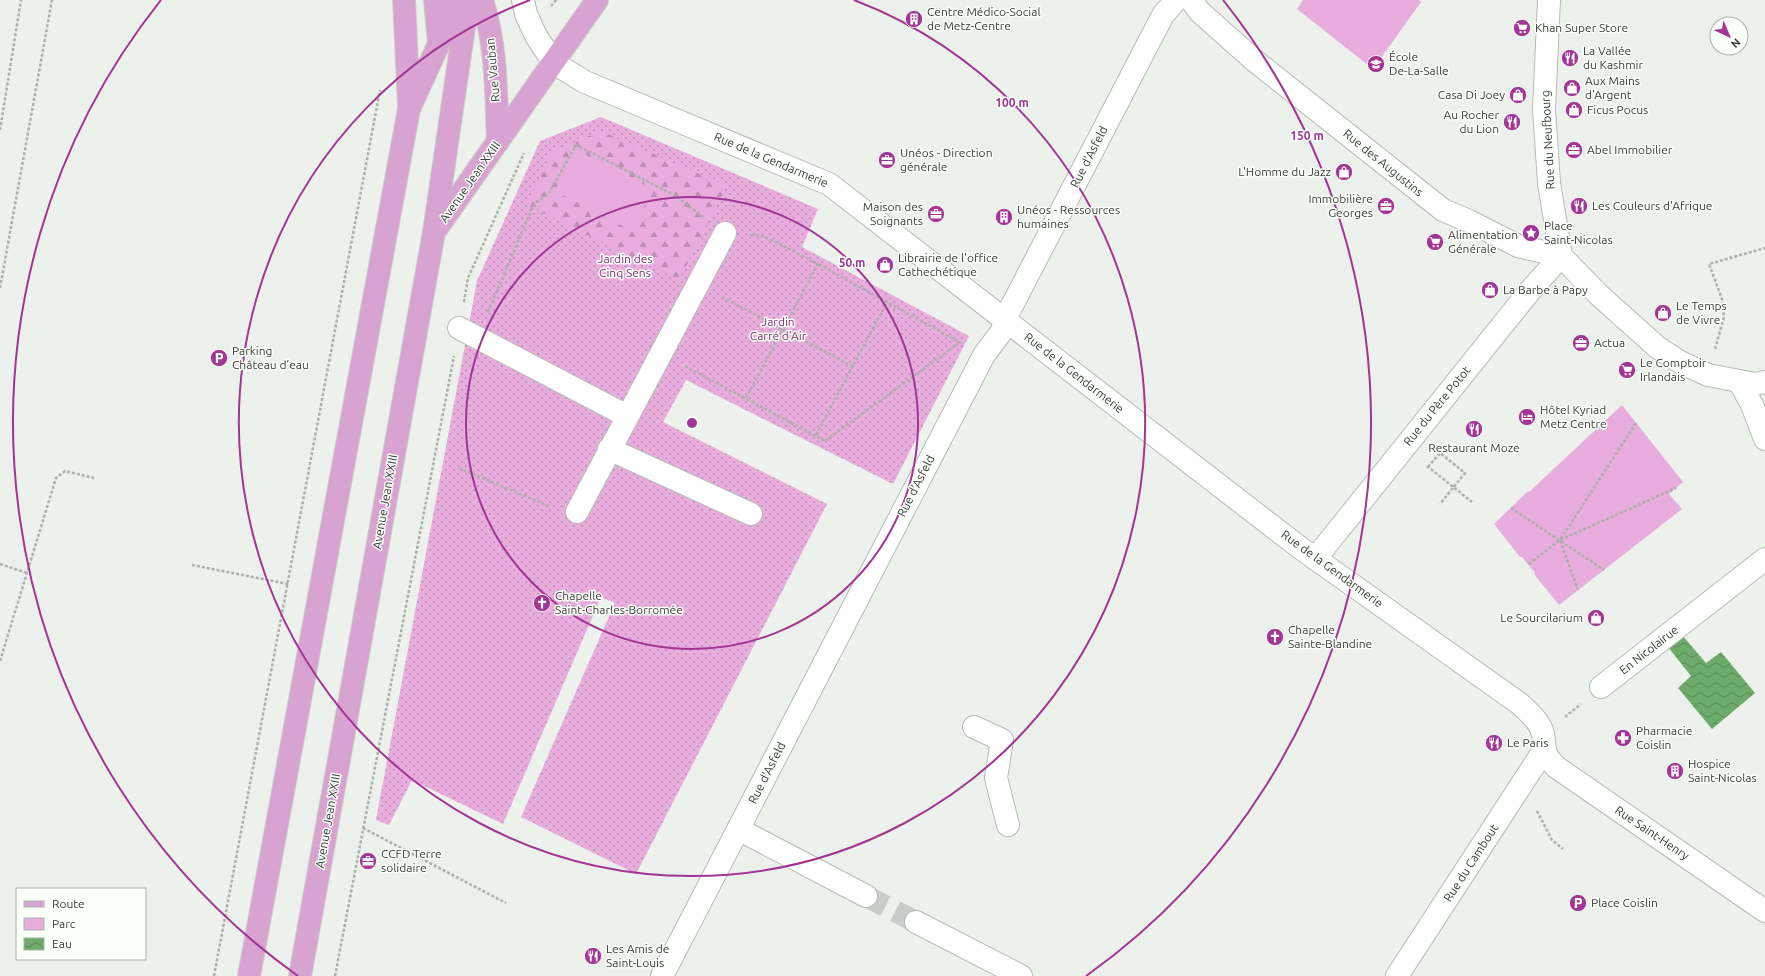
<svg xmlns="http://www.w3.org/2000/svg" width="1765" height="976" viewBox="0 0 1765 976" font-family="Ubuntu,sans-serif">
  <defs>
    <pattern id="grass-dots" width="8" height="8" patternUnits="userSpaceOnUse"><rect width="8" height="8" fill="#e8acdd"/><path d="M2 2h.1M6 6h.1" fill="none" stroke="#bd8db4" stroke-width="1.8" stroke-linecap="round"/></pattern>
    <pattern id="forest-firs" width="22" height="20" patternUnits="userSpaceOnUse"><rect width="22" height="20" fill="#e8acdd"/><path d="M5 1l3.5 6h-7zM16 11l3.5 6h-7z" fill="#bd8db4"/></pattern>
    <pattern id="water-waves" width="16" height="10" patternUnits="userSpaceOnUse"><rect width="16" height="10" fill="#6cab6a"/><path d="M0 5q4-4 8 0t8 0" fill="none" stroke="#5a8c58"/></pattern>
  </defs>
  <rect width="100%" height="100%" fill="#edf1ec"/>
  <path fill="url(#grass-dots)" d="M601 117 818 209 802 247 969 336 893 484 686 380 663 422 827 504 636 874 521 817 615 603 601 597 503 824 412 780 389 825 376 820 477 281 540 141Z"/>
  <path fill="url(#forest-firs)" d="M601 131 727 186 679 280 527 205 551 152Z"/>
  <path fill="#e8acdd" d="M1303 0H1419L1421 2 1373 69 1297 9Z
    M576 150 653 189 632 231 555 191Z
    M1622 405 1683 482 1669 494 1682 509 1559 605 1534 574 1535 573 1522 557H1520L1494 524 1528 491 1529 492Z"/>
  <path fill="url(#water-waves)" d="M1682 635 1706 663 1721 652 1755 693 1712 729 1678 688 1691 676 1668 647Z"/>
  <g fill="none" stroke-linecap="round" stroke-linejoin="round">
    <path stroke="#c9cdc9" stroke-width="22" stroke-dasharray="22 11" stroke-linecap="butt" d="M866 896 916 922"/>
    <defs>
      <path id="minor" d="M523 0 526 14 536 36 554 63 585 82 829 184 1299 547 1520 704C1529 713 1540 721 1543 734 1546 752 1542 752 1556 767L1765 911
        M1191 0 1200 12 1255 61 1443 210 1469 221 1518 246 1561 256
        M1549 0 1544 109 1549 183 1561 256
        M1561 256 1599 295 1657 347 1680 362 1708 375 1755 384 1765 382
        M459 328 627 416
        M1739 381 1752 405 1765 439
        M609 449 751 514
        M577 512 725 233
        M1315 559 1529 292 1561 256
        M1601 687 1765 559
        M974 727 1002 740 996 778 1008 825
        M738 829 866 896
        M916 922 1021 976
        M662 976 984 355 1002 331 1005 319 1163 15 1176 0
        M1397 976 1544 750"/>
      <path id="major" d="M404 0 409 105
        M435 0 439 43
        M482 0C497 46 496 94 498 142
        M437 228 597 0
        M249 976 409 109 459 0
        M300 976 434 232 468 0"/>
    </defs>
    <use href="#minor" stroke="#b6bbb6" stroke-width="24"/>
    <use href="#major" stroke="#cccdcc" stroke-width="24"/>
    <path stroke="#acafab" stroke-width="2.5" stroke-dasharray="3 2" stroke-linecap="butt" d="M551 6 556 0
      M0 130 21 0
      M751 235 764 236 818 264 961 343
      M0 288 52 0
      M722 297 852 366
      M464 302 468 278 524 153
      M488 312 534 204 549 193 576 145 676 196 703 217
      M1715 349 1724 317 1722 299 1709 264 1765 248
      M685 366 825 441 959 343
      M746 398 818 264
      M1636 423 1560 540 1676 488
      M816 435 887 302
      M1427 466 1472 502
      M1428 467 1440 453 1465 473 1440 504
      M459 468 551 507
      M1511 508 1604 570
      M0 564 27 573
      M1529 564 1560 540 1578 590
      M192 565 288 584
      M0 661 56 478 65 471 94 478
      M1565 717 1581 704
      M1537 811 1552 840 1563 849
      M363 828 506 903
      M214 976 380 90
      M335 976 454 356"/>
    <use href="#minor" stroke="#fff" stroke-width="22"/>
    <use href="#major" stroke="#d8a3d0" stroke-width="22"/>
  </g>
  <g fill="none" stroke="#a23595" stroke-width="2">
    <circle cx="692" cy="423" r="226"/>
    <path d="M854 0A453 453 0 1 1 530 0"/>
    <path d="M298 976A679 679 0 0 1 161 0M1223 0A679 679 0 0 1 1086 976"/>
  </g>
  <defs>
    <symbol id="building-disc" viewBox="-11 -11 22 22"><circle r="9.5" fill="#a23595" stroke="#fafffa"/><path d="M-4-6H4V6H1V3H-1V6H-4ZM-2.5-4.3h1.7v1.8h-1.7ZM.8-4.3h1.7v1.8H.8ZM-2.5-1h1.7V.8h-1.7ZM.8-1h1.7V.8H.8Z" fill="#fff"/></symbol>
    <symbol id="supermarket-disc" viewBox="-11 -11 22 22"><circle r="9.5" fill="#a23595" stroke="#fafffa"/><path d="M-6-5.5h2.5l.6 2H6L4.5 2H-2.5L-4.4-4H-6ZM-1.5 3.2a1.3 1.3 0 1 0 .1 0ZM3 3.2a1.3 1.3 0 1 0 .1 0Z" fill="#fff"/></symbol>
    <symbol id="restaurant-disc" viewBox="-11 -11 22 22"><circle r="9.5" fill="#a23595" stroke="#fafffa"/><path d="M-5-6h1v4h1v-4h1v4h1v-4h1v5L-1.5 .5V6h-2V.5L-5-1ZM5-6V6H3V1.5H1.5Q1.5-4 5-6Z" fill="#fff"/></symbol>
    <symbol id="school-disc" viewBox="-11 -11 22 22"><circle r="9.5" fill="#a23595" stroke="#fafffa"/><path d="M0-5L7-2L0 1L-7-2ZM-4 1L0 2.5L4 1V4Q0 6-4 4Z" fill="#fff"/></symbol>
    <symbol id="shop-disc" viewBox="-11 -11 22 22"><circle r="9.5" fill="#a23595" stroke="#fafffa"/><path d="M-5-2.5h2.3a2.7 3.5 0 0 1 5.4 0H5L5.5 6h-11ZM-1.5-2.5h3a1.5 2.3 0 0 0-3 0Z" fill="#fff"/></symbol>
    <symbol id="office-disc" viewBox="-11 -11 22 22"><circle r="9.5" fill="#a23595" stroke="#fafffa"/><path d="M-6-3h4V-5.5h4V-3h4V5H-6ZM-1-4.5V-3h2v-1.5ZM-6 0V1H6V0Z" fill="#fff"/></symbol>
    <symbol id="sight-disc" viewBox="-11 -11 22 22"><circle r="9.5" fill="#a23595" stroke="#fafffa"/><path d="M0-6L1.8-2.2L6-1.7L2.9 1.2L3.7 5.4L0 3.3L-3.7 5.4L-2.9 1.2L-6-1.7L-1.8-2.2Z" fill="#fff"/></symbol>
    <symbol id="parking-disc" viewBox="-11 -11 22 22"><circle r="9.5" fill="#a23595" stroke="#fafffa"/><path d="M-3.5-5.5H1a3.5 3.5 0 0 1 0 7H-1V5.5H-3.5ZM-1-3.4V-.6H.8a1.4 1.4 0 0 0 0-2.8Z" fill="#fff"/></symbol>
    <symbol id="hotel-disc" viewBox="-11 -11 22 22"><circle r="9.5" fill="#a23595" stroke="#fafffa"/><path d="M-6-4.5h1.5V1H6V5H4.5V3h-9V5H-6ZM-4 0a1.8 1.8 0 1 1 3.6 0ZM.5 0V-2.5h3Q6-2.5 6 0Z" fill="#fff"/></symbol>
    <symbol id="church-disc" viewBox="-11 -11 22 22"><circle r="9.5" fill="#a23595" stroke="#fafffa"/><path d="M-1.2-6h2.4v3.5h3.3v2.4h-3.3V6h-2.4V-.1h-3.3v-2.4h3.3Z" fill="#fff"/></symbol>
    <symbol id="pharmacy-disc" viewBox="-11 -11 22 22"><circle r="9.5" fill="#a23595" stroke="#fafffa"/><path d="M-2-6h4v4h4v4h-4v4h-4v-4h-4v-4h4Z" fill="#fff"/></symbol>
  </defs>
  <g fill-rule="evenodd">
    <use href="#building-disc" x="904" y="9" width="20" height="20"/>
    <use href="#supermarket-disc" x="1512" y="18" width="20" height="20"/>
    <use href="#restaurant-disc" x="1560" y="48" width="20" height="20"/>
    <use href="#school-disc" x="1366" y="54" width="20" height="20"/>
    <use href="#shop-disc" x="1562" y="78" width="20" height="20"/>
    <use href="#shop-disc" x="1508" y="85" width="20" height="20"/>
    <use href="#shop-disc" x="1564" y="100" width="20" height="20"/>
    <use href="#restaurant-disc" x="1502" y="112" width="20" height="20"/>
    <use href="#office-disc" x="1564" y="140" width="20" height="20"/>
    <use href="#office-disc" x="877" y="150" width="20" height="20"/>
    <use href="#shop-disc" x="1334" y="162" width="20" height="20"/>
    <use href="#office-disc" x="1376" y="196" width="20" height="20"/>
    <use href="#restaurant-disc" x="1569" y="196" width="20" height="20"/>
    <use href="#office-disc" x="926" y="204" width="20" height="20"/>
    <use href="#building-disc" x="994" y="207" width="20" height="20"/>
    <use href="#sight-disc" x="1521" y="223" width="20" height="20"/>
    <use href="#supermarket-disc" x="1425" y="232" width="20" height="20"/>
    <use href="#shop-disc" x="875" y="255" width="20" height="20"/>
    <use href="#shop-disc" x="1480" y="280" width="20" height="20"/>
    <use href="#shop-disc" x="1653" y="303" width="20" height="20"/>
    <use href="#office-disc" x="1571" y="333" width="20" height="20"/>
    <use href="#parking-disc" x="209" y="348" width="20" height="20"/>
    <use href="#supermarket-disc" x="1617" y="360" width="20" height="20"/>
    <use href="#hotel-disc" x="1517" y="407" width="20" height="20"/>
    <use href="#restaurant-disc" x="1464" y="419" width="20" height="20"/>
    <use href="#church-disc" x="532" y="593" width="20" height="20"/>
    <use href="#shop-disc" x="1586" y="608" width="20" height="20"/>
    <use href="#church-disc" x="1265" y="627" width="20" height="20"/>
    <use href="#pharmacy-disc" x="1613" y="728" width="20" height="20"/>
    <use href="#restaurant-disc" x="1484" y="733" width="20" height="20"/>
    <use href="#building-disc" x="1665" y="761" width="20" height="20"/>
    <use href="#office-disc" x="358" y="851" width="20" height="20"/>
    <use href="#parking-disc" x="1568" y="893" width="20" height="20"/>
    <use href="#restaurant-disc" x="583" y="946" width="20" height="20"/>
  </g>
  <g text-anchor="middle" stroke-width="3" stroke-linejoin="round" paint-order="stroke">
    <g font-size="12" fill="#3b3d3b" stroke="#fafffa" text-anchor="start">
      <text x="927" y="16">Centre Médico-Social<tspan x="927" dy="14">de Metz-Centre</tspan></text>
      <text x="1535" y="32">Khan Super Store</text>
      <text x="1583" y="55">La Vallée<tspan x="1583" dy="14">du Kashmir</tspan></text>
      <text x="1389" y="61">École<tspan x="1389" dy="14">De-La-Salle</tspan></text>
      <text x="1585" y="85">Aux Mains<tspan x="1585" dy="14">d'Argent</tspan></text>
      <text x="1505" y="99" text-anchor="end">Casa Di Joey</text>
      <text x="1587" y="114">Ficus Pocus</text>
      <text x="1499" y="119" text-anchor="end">Au Rocher<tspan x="1499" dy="14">du Lion</tspan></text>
      <text x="1587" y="154">Abel Immobilier</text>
      <text x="900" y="157">Unéos - Direction<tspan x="900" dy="14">générale</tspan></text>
      <text x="1331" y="176" text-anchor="end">L'Homme du Jazz</text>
      <text x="1373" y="203" text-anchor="end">Immobilière<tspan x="1373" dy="14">Georges</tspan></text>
      <text x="1592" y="210">Les Couleurs d'Afrique</text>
      <text x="923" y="211" text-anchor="end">Maison des<tspan x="923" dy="14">Soignants</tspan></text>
      <text x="1017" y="214">Unéos - Ressources<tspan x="1017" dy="14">humaines</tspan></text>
      <text x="1544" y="230">Place<tspan x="1544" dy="14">Saint-Nicolas</tspan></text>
      <text x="1448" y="239">Alimentation<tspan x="1448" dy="14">Générale</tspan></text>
      <text x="898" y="262">Librairie de l'office<tspan x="898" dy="14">Cathechétique</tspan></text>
      <text x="1503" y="294">La Barbe à Papy</text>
      <text x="1676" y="310">Le Temps<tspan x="1676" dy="14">de Vivre</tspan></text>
      <text x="1594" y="347">Actua</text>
      <text x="232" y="355">Parking<tspan x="232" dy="14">Château d’eau</tspan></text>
      <text x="1640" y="367">Le Comptoir<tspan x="1640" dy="14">Irlandais</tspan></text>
      <text x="1540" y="414">Hôtel Kyriad<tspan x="1540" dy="14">Metz Centre</tspan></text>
      <text x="1474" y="452" text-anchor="middle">Restaurant Moze</text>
      <text x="555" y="600">Chapelle<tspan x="555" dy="14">Saint-Charles-Borromée</tspan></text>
      <text x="1583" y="622" text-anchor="end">Le Sourcilarium</text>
      <text x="1288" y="634">Chapelle<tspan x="1288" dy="14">Sainte-Blandine</tspan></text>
      <text x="1636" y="735">Pharmacie<tspan x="1636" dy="14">Coislin</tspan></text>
      <text x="1507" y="747">Le Paris</text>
      <text x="1688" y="768">Hospice<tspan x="1688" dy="14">Saint-Nicolas</tspan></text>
      <text x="381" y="858">CCFD Terre<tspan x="381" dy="14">solidaire</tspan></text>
      <text x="1591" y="907">Place Coislin</text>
      <text x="606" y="953">Les Amis de<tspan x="606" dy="14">Saint-Louis</tspan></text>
    </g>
    <g font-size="12" fill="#3b3d3b" stroke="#fafffa">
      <text transform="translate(493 70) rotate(-95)" y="4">Rue Vauban</text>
      <text transform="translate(1548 140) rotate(-93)" y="4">Rue du Neufbourg</text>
      <text transform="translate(1089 157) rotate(-63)" y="4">Rue d'Asfeld</text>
      <text transform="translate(771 160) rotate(23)" y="4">Rue de la Gendarmerie</text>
      <text transform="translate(1383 163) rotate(39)" y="4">Rue des Augustins</text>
      <text transform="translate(470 182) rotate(-55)" y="4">Avenue Jean XXIII</text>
      <text transform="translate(1074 373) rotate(38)" y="4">Rue de la Gendarmerie</text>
      <text transform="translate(1437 406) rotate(-51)" y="4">Rue du Père Potot</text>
      <text transform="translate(916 486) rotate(-63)" y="4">Rue d'Asfeld</text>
      <text transform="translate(385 502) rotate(-80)" y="4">Avenue Jean XXIII</text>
      <text transform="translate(1332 569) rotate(36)" y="4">Rue de la Gendarmerie</text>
      <text transform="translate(1649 650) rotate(-38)" y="4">En Nicolairue</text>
      <text transform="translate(767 773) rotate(-63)" y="4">Rue d'Asfeld</text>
      <text transform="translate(328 821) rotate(-80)" y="4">Avenue Jean XXIII</text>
      <text transform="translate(1652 833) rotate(34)" y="4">Rue Saint-Henry</text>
      <text transform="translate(1471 863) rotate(-57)" y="4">Rue du Cambout</text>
    </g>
    <g font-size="12" fill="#802e76" stroke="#fafffa">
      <text x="625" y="263">Jardin des<tspan x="625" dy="14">Cinq Sens</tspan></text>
      <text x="778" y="326">Jardin<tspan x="778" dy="14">Carré d'Air</tspan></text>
    </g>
  </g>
  <circle cx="692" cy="423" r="6" fill="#a23595" stroke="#fafffa" stroke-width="2"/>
  <g font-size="12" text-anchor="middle" font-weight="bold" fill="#a23595" stroke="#fafffa" stroke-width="3" stroke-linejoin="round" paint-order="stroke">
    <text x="1012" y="107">100 m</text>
    <text x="1307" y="140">150 m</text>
    <text x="852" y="267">50 m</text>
  </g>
  <rect x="16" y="888" width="130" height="72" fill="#fafffa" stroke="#aeb1ae"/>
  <rect x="24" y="901" width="20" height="6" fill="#d8a3d0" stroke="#aeb1ae"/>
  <text x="52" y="908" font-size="12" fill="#3b3d3b">Route</text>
  <rect x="24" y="918" width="20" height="12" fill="#e8acdd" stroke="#aeb1ae"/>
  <text x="52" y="928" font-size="12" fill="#3b3d3b">Parc</text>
  <rect x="24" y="938" width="20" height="12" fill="url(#water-waves)" stroke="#aeb1ae"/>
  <text x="52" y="948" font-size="12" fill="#3b3d3b">Eau</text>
  <g transform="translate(1729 36) rotate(136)"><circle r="19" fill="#fafffa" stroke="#aeb1ae"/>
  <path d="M0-3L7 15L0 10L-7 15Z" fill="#a23595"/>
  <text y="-6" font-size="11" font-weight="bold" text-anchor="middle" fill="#3b3d3b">N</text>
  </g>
</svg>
